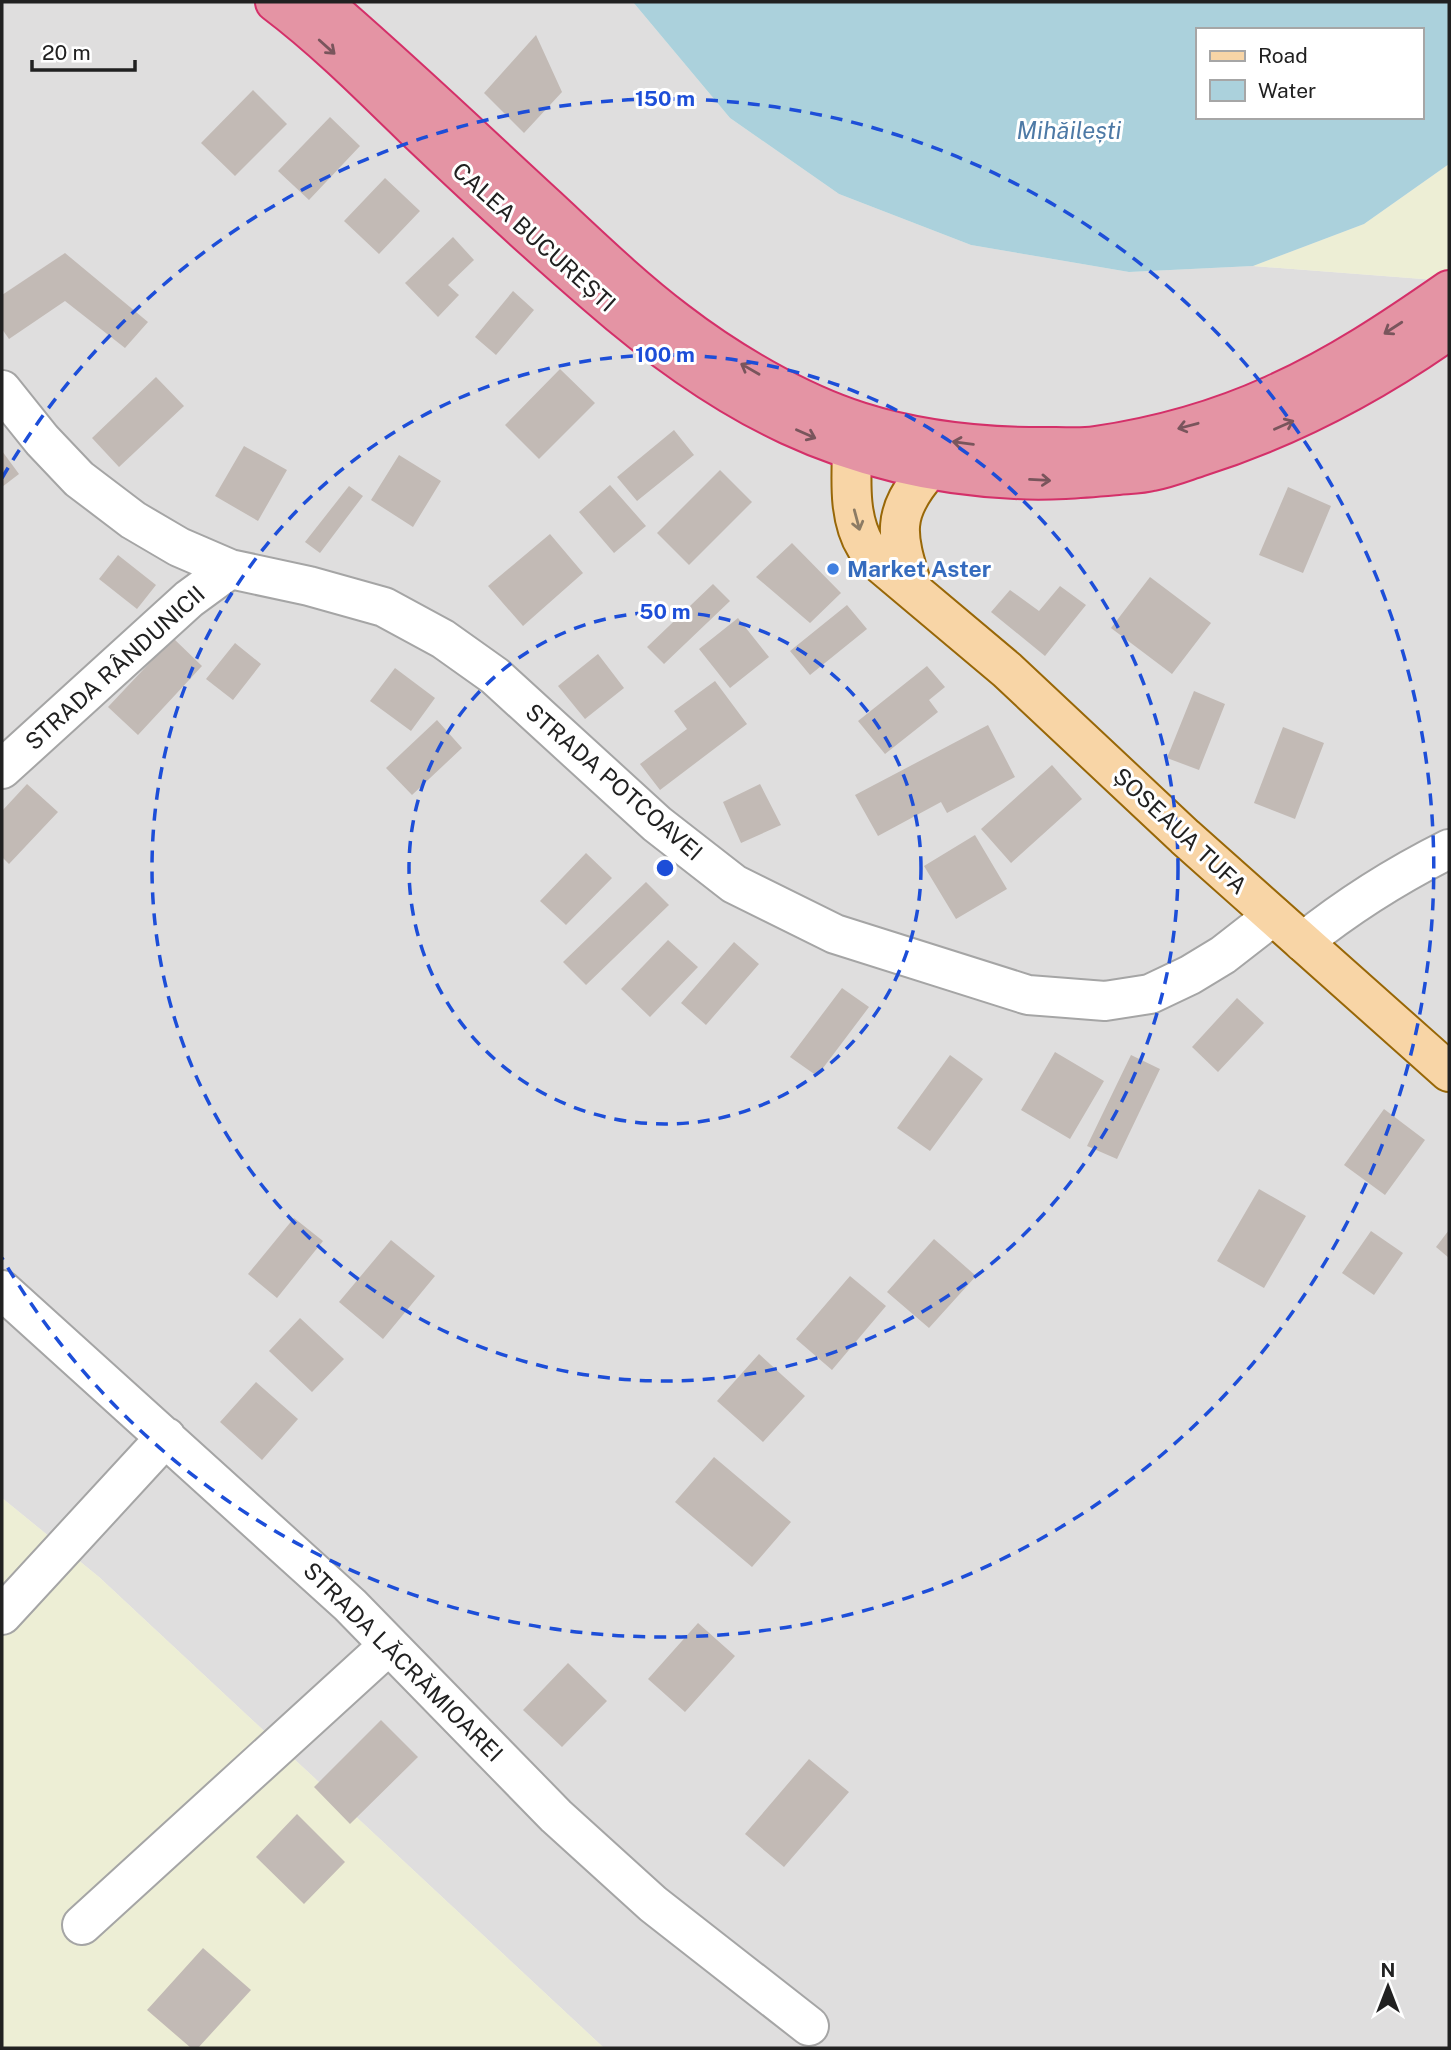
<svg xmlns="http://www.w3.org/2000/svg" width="1451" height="2050" viewBox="0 0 1451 2050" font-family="'Public Sans',sans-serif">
  <rect width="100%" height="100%" fill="#f1eee8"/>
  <path fill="#dfdede" d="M2 2H633L730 118 839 194 971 245 1129 272 1253 266 1449 281V2048H604L99 1577 2 1498Z"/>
  <path fill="#edeed5" d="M1449 164V281L1253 266 1364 224Z
    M2 1498 99 1577 604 2048H2Z"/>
  <path fill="#abd1dc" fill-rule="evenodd" d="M633 2H1449V164L1364 224 1253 266 1129 272 971 245 839 194 730 118ZM1197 30H1421V117H1197Z"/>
  <path fill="#c2bab5" d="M536 35 562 92 524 133 484 93Z
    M253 90 287 124 235 176 201 143Z
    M330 117 360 146 309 200 278 171Z
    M385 178 420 211 379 254 344 221Z
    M453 237 474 260 448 285 459 295 438 317 405 283Z
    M65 253 148 322 125 348 65 301 9 339 2 329V295Z
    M513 291 534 310 496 355 475 337Z
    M560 369 595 403 539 459 505 425Z
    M156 377 184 406 119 467 92 438Z
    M674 430 694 455 637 501 617 477Z
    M244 446 287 470 258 521 215 496Z
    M2 451 19 474 2 487Z
    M399 455 441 481 413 527 371 500Z
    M720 470 752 502 689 565 657 533Z
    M610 485 646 526 614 553 579 512Z
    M349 486 363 496 320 553 305 542Z
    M1288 487 1331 506 1303 573 1259 555Z
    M550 534 583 573 523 626 488 586Z
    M792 543 841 593 810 623 756 577Z
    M118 555 156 585 137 609 99 579Z
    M1150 577 1211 623 1172 674 1111 628Z
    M713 584 730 601 664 664 647 647Z
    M1060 586 1086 605 1045 656 991 612 1010 590 1039 611Z
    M847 605 867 629 810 675 790 651Z
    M738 618 769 657 730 688 699 649Z
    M173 638 202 666 138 735 108 707Z
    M235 643 261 664 233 700 206 679Z
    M598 654 624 688 585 719 558 686Z
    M927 666 945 687 929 700 938 712 885 754 858 721Z
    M395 668 435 698 411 731 370 701Z
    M715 681 747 724 660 790 640 764 687 729 674 711Z
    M1194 691 1225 704 1199 770 1167 758Z
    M437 720 462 748 412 795 386 768Z
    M988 725 1015 777 947 813 941 802 878 836 855 795Z
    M1283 727 1324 743 1295 819 1254 803Z
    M1052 765 1082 799 1011 863 981 829Z
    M27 784 58 812 9 864 2 857V811Z
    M760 784 781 825 741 843 723 802Z
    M975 835 1007 889 956 919 924 866Z
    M586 853 612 878 566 925 540 901Z
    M646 882 669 905 586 985 563 962Z
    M668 940 698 967 650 1017 621 989Z
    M734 942 759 964 706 1025 681 1003Z
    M842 988 869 1007 817 1076 790 1057Z
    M1237 998 1264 1023 1218 1072 1192 1047Z
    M1055 1052 1104 1081 1070 1139 1021 1110Z
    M950 1055 983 1079 930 1151 897 1128Z
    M1131 1055 1160 1069 1117 1159 1087 1146Z
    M1384 1109 1425 1140 1385 1195 1344 1165Z
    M1259 1189 1306 1216 1264 1288 1217 1261Z
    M294 1218 323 1241 277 1298 248 1274Z
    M1449 1230V1258L1436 1247Z
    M1371 1231 1403 1253 1374 1295 1342 1273Z
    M934 1239 976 1276 929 1328 887 1292Z
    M391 1240 435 1276 383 1339 339 1302Z
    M850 1276 886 1306 832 1370 796 1339Z
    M300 1318 344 1359 312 1392 269 1351Z
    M759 1354 805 1396 763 1442 717 1401Z
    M256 1382 298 1419 262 1460 220 1422Z
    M714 1457 791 1522 752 1567 675 1502Z
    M698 1623 735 1656 685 1712 648 1679Z
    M568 1663 607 1701 562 1747 523 1710Z
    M381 1720 418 1757 350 1824 314 1787Z
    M809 1759 849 1792 784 1867 745 1834Z
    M297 1814 345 1862 304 1904 256 1857Z
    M203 1948 251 1990 198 2048H191L147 2010Z"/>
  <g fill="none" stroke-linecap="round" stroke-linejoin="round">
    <defs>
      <path id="minor" d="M2 390 42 440 79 479 133 520 179 547 230 569 309 586 384 607 443 639 495 676 657 824 734 884 835 934 1028 995 1105 1001 1150 994 1190 975 1223 955 1273 916
        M2 769 189 599 230 569
        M1303 942C1349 905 1397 875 1449 849
        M2 1290 350 1605 556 1816 653 1904 809 2026
        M2 1615 166 1437
        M82 1925 389 1645"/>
      <path id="major" d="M852 452C851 483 849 520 866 547 870 553 876 559 881 564L1007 670 1185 837 1449 1072
        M913 589C897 536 889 515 929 470"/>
      <path id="highway" d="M275 2C324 39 369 84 413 127 473 184 533 240 596 294 723 405 844 471 1015 479 1050 481 1083 478 1118 475 1129 474 1141 474 1152 471 1168 468 1183 462 1198 457 1290 428 1371 385 1449 330
        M322 2C399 68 472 138 547 207 589 246 630 286 676 321 728 361 797 402 860 422 923 442 991 448 1056 447 1069 447 1083 448 1096 446 1157 437 1218 420 1273 395 1336 367 1393 329 1449 290"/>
    </defs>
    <use href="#minor" stroke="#a5a5a5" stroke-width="42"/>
    <use href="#major" stroke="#986707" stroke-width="42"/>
    <use href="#highway" stroke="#d43069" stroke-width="42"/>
    <use href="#minor" stroke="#fff" stroke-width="38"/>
    <use href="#major" stroke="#f8d5a6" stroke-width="38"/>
    <use href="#highway" stroke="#e494a4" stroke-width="38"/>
  </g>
  <defs><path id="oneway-shaft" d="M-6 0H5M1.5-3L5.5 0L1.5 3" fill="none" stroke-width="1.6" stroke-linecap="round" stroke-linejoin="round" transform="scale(1.75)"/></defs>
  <g stroke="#79555c">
    <use href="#oneway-shaft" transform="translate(327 47) rotate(42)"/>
    <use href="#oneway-shaft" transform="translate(1393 328) rotate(147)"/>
    <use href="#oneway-shaft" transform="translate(750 369) rotate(-150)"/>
    <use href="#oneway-shaft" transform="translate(1284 425) rotate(-24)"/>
    <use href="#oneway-shaft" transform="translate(1188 426) rotate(165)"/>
    <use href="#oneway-shaft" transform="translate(806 434) rotate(24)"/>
    <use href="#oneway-shaft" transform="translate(963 443) rotate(-173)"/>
    <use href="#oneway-shaft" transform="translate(1040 480) rotate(3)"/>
  </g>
  <use stroke="#8c7b64" href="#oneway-shaft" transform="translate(857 520) rotate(75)"/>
  <g fill="none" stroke="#1d4ed8" stroke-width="3.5" stroke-dasharray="12 9">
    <circle cx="665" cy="868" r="256"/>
    <circle cx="665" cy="868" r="513"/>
    <path d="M2 478A769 769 0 1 1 2 1258"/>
  </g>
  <circle fill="#3f7fe0" stroke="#fff" stroke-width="2.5" cx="833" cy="569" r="7"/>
  <g text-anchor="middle" stroke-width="6" stroke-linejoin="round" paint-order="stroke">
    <g font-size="23" fill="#212121" stroke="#fff">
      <text transform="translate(534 237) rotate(42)" y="8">CALEA BUCUREȘTI</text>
      <text transform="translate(115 668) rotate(-42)" y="8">STRADA RÂNDUNICII</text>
      <text transform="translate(614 782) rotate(41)" y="8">STRADA POTCOAVEI</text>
      <text transform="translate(1180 831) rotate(43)" y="8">ȘOSEAUA TUFA</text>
      <text transform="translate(403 1662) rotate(45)" y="8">STRADA LĂCRĂMIOAREI</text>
    </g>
    <g font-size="23" font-weight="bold" fill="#366cbe" stroke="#fff" text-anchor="start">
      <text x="847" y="577">Market Aster</text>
    </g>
    <g font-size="24" font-style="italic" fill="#4e7aa6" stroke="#fff">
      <text x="1069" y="139">Mihăilești</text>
    </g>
  </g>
  <circle cx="665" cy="868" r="10" fill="#1d4ed8" stroke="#fff" stroke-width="3.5"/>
  <g font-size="21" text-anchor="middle" font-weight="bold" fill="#1d4ed8" stroke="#fff" stroke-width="6" stroke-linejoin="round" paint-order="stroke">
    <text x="665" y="106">150 m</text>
    <text x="665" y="362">100 m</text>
    <text x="665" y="619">50 m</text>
  </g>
  <rect width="1451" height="2050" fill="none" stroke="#212121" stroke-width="7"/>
  <rect x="1196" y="28" width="228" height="91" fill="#ffffff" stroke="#a6a6a6" stroke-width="2"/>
  <rect x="1210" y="51" width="35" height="10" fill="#f8d5a6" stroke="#a6a6a6" stroke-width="2"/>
  <text x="1258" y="63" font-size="21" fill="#212121">Road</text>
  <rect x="1210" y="80" width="35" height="21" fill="#abd1dc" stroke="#a6a6a6" stroke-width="2"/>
  <text x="1258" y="98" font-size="21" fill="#212121">Water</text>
  <g transform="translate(1388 1987)" stroke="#ffffff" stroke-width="5" paint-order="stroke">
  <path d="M0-5L12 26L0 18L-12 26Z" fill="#212121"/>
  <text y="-10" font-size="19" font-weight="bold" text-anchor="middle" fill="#212121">N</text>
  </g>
  <path d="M32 60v10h103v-10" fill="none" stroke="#212121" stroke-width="3.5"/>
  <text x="42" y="60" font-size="21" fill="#212121" stroke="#ffffff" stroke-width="5" paint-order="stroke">20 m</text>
</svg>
